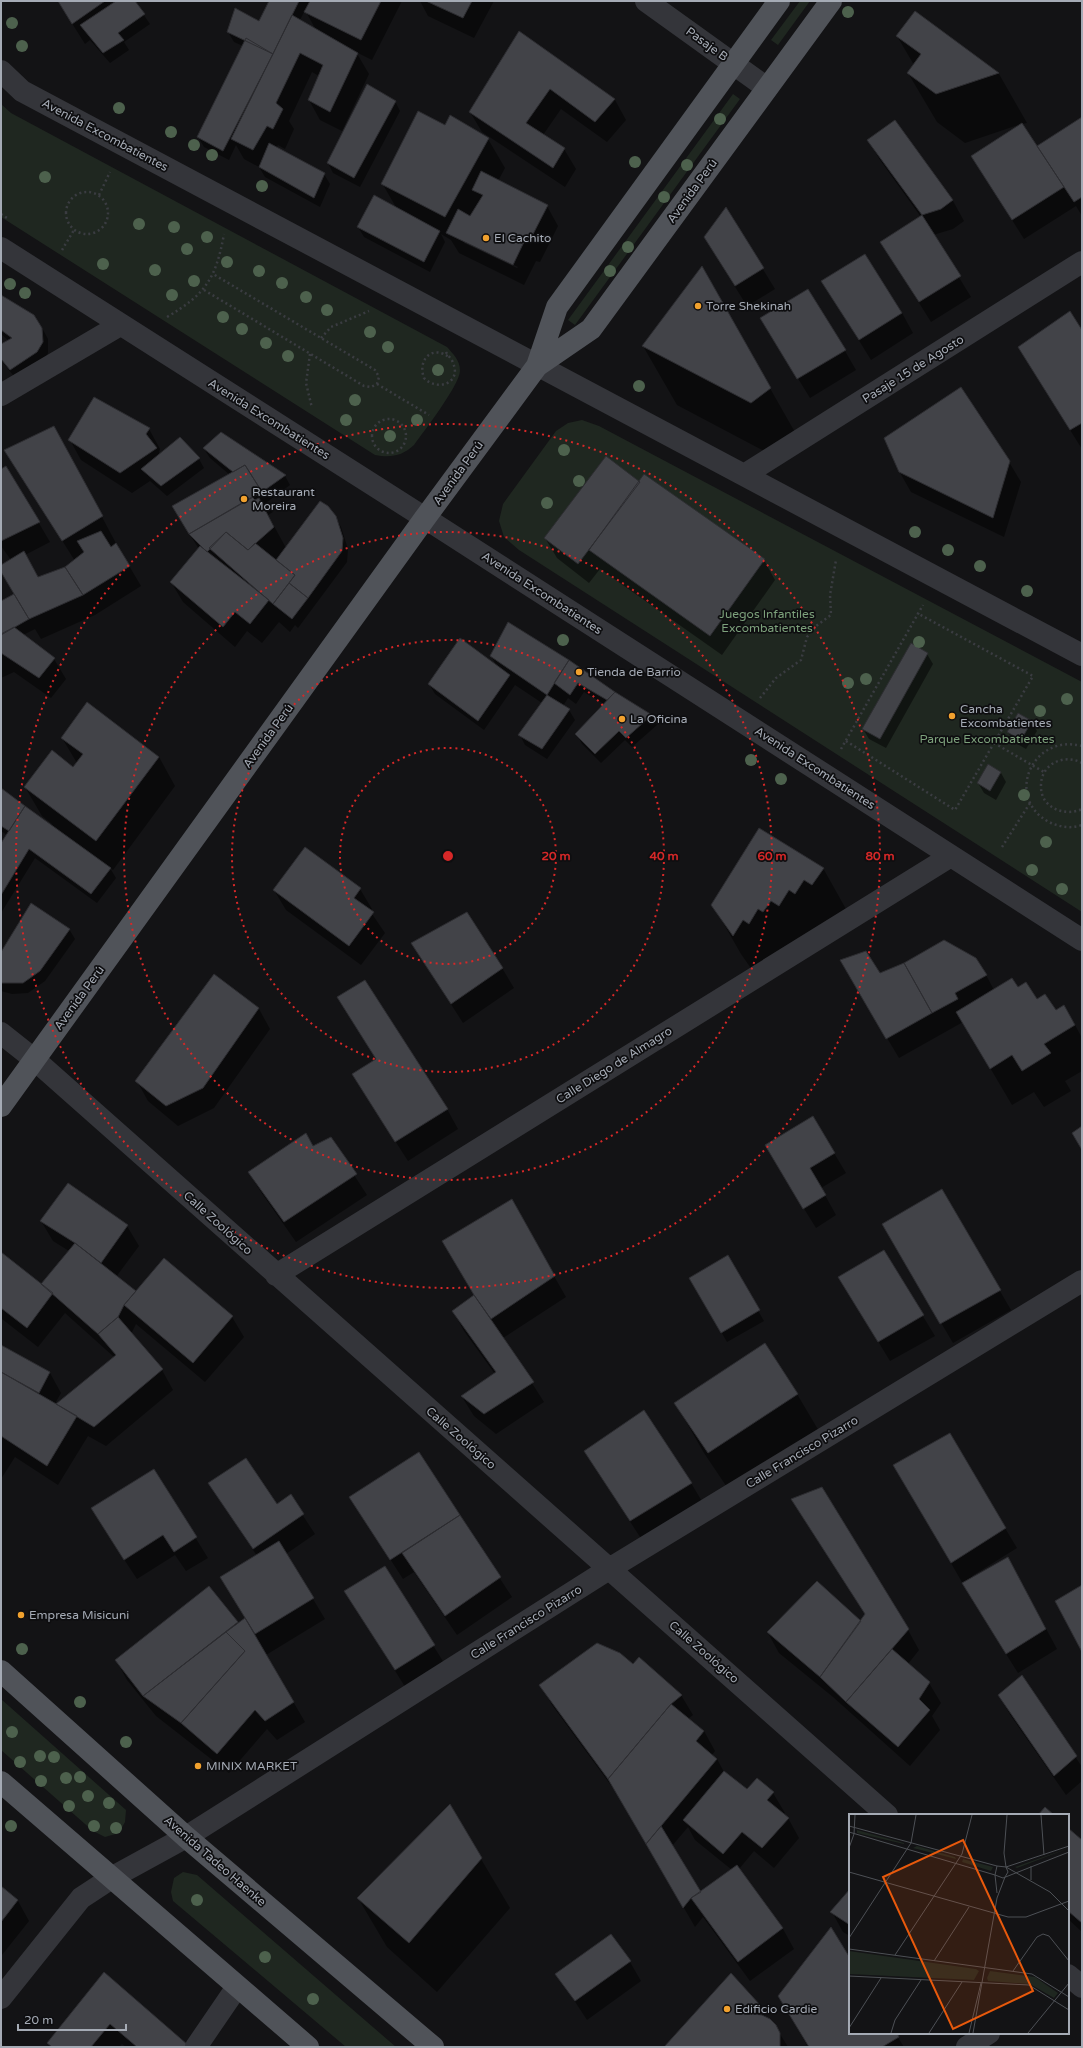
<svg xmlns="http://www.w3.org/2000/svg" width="1083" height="2048" viewBox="0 0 1083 2048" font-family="'Varela Round',sans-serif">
  <rect width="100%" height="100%" fill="#131315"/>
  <path fill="#1f2720" d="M800 1H810L778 45 771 40Z
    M733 94 740 99 575 325 568 320Z
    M1 104 11 113 447 347C453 354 460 360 460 371 459 386 424 431 414 445 402 456 391 458 375 455L1 217Z
    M582 420 599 426 1082 682V912L519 550 504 537 499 521 503 504 556 431 568 423Z
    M1 1699 126 1810 125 1822 119 1833 105 1837 93 1831 1 1750Z
    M183 1872 197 1875 396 2047H346L173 1901 171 1892 174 1878Z"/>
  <path fill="#0007" fill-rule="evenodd" d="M58 1H115L116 3 134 1 150 24 124 42 129 50 110 63 90 40 85 44Z
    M270 1H402L372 60 356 52 369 74 342 131 320 120 309 100 319 76 312 72 289 121 294 129 285 149 278 145 276 148 324 174 330 184 320 207 265 177 259 167 244 159 236 145 229 160 204 147 198 137 243 46 234 42 228 32 260 22ZM305 10 316 30 300 20Z
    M420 1H494L474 38 428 16Z
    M915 12 999 74 1027 123 1022 124 1037 147 1082 118V216L1076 206 1024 239 972 156 1018 125 965 143 937 122 908 73 914 65 897 36Z
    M519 32 615 100 626 120 607 142 561 109 543 135 564 149 576 169 565 187 482 132 470 112Z
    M395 101 400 111 360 187 333 173 328 163Z
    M895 121 953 201 964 221 953 229 933 235 971 297 931 322 881 242 921 217 880 160 868 140Z
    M445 126 488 139 505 168 498 181 547 206 558 226 540 262 536 261 524 285 459 253 451 240 441 234 445 242 430 272 364 237 358 227 397 209 382 183ZM464 241 518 267 517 268 464 243Z
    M726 209 775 289 747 306 717 258Z
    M823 282 902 313 913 333 871 360Z
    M1 296 42 328 48 339V353L43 362 16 379 1 360V345L9 341 1 334Z
    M735 327 804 448 785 462 677 405 643 346Z
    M1082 332V449L1031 368Z
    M773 338 845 351 856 370 810 398Z
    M54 427 118 547 141 586 95 615 41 639 35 629 23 635 54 659 66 679 51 698 14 672 1 678V602L15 594 1 573V566L11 560 1 546V470L6 467 50 542 25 555 38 578 66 568 75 561 6 451Z
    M149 429 160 449 159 452 160 455 199 459 204 468 167 496 150 481 132 493 81 460 70 440Z
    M204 449 285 476 290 485 267 502 273 512 268 515 286 548 335 516 341 527 348 549 347 562 298 628 295 625 290 632 279 622 262 643 247 631 235 647 183 602 171 582 199 549 185 527 230 475 210 458Z
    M1009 462 1021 482 1004 537 911 492 899 471Z
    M640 483 764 560 775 580 722 655 600 569 589 583 557 558 545 538Z
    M927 654 933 664 886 748 869 739 863 729Z
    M491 656 568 661 651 715 657 725 632 747 625 740 601 763 582 744 577 734 604 704 584 692 576 704 568 698 563 706 569 710 575 720 547 759 525 745 520 735 542 703 515 685 484 730 435 694 429 684 497 666Z
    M1031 721 1037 731 1026 749 1014 742 1008 732Z
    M62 738 159 757 175 786 113 870 110 868 116 878 97 903 35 858 1 913V845L7 835 1 831V790L51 825 52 824 42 816 25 787 73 768 77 763Z
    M1001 773 1006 782 996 800 984 793 978 783Z
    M823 868 851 918 762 984 741 954 713 905Z
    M360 889 372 909 370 911 385 933 361 965 286 910 274 890Z
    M69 929 75 939 45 981 28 993 12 994 1 991V953Z
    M412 943 502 968 514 988 463 1023Z
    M214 975 259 1009 270 1029 214 1108 178 1126 148 1101 137 1081Z
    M880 975H986L994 990 1017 988 1075 1025 1082 1038V1071L1065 1081 1071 1091 1044 1107 1034 1092 1012 1105 963 1022 899 1058 853 981Z
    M365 1094 447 1109 458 1129 408 1161Z
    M330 1138 367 1195 296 1242 261 1192 249 1173 313 1147Z
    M834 1153 846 1173 821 1188 836 1215 816 1228 777 1165Z
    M941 1190 1011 1310 953 1343 883 1224Z
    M511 1201 566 1297 503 1338 544 1402 496 1434 474 1416 462 1397 495 1374 464 1331 453 1311 475 1296Z
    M41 1221 127 1226 139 1246 116 1277 136 1292 232 1317 244 1337 205 1382 136 1324 131 1334 162 1370 173 1390 106 1446 88 1436 58 1485 15 1457 1 1479V1346L50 1373 61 1393 53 1407 114 1357 65 1313 38 1347 2 1319 1 1320V1253L42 1285 69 1251 53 1241Z
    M883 1251 935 1336 890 1361 851 1297Z
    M727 1257 764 1321 727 1342 690 1278Z
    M797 1394 826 1443 737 1502 704 1453 676 1404Z
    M585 1452 691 1483 703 1503 642 1540Z
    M418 1453 512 1597 457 1635 414 1572 403 1579 350 1497Z
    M154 1471 208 1558 186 1571 175 1555 137 1579 104 1529Z
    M210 1483 276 1505 290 1496 315 1534 286 1554 325 1619 266 1655 305 1722 277 1740 267 1729 229 1773 156 1716 127 1680 116 1660 209 1587 238 1624 246 1619 257 1556Z
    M906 1485 1005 1528 1017 1548 972 1576 973 1578 1008 1558 1057 1649 1018 1673 974 1603Z
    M384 1567 446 1666 407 1690 346 1592Z
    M861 1622 908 1630 919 1650 908 1664 929 1683 941 1703 932 1716 940 1730 910 1766 833 1697 779 1653 768 1633Z
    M633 1666 681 1695 693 1715 688 1719 704 1731 715 1751 712 1755 717 1759 724 1772 747 1791 773 1793 785 1813 783 1814 788 1818 799 1838 774 1868 754 1851 739 1869 783 1929 794 1949 750 1981 703 1917 695 1927 621 1799 552 1705 541 1685ZM688 1827 695 1840 732 1870 701 1894 672 1846Z
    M1022 1676 1082 1767V1781L1066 1795 1011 1716 999 1696Z
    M1068 1829 1082 1842V1932L1068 1919Z
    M481 1859 510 1908 437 1992 387 1947 358 1898Z
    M1 1887 18 1901 29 1921 2 1955Z
    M850 1891V1936L843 1932 832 1912Z
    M850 1959V2033H895L904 2047H808L779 1996Z
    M630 1962 641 1981 587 2020 557 1974Z
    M104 1974 188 2047H126L122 2044 119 2047H50L48 2044Z
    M759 2005 766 2018 775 2026 788 2047H665Z"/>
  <path fill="#424348" stroke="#2d2d31" d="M58 1H105L72 24Z
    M116 1H135L145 14 118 33 124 40 103 53 80 25Z
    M269 1H299L273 54 227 32 235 8 259 21Z
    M310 1H381L361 40 304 12Z
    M426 1H472L463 18Z
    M915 11 999 73 936 94 907 73 921 54 896 36Z
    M292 15 358 53 330 112 308 100 323 65 300 53 276 103 283 109 273 129 267 126 253 150 231 139Z
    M519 31 615 99 595 122 550 89 526 123 565 148 553 168 469 112Z
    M246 38 273 54 223 151 197 137Z
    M367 84 396 101 354 178 327 163Z
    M418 111 445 125 450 115 489 138 445 217 381 184Z
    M1082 117V197L1074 202 1037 146Z
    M895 120 953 200 941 209 922 215 867 140Z
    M1022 123 1064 187 1012 220 971 156Z
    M269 143 325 173 314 198 259 167Z
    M481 171 548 205 529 242H524L513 265 446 233 458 209 470 216 483 195 472 190Z
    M374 195 440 231 424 262 357 227Z
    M726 207 764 268 735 286 704 237Z
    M922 215 961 276 919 302 880 242Z
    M865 254 902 313 859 340 821 281Z
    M702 266 771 388 751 403 642 346Z
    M808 289 846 350 797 379 760 318Z
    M1 295 34 315 42 328 43 342 37 352 10 370 1 359V344L12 338 1 330Z
    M1070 311 1082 330V423L1070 430 1018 347Z
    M961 387 1010 461 993 518 899 472 884 438Z
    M94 397 150 428 146 434 157 448 120 473 68 440Z
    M54 426 103 516 62 541 4 450Z
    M221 432 286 475 262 492 245 465 233 472 203 448Z
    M180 437 200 458 161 486 141 469Z
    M606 456 640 482 578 564 544 538Z
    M245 465 262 492 189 534 172 506Z
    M6 466 40 522 1 541V469Z
    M644 474 765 559 710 636 589 550Z
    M252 497 255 500 259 498 274 527 248 550 226 532 207 552 189 534Z
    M320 501 328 506 336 516 343 538 342 551 308 598 289 583 295 575 276 560Z
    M101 531 111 547 116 543 130 566 83 595 65 567 84 552 77 541Z
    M226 532 248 550 255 543 295 575 273 604 209 548Z
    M200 546 269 600 250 624 235 612 223 627 170 582Z
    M24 551 38 577 65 567 83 595 29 619 1 572V565Z
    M289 583 308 598 292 619 273 604Z
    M14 594 29 619 1 635V601Z
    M508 622 569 660 547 695 490 656Z
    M14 627 55 658 39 678 1 653V634Z
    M460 638 510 675 478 721 428 684Z
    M911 643 928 653 880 739 862 729Z
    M569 660 615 692 607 700 578 683 570 695 554 683Z
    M615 692 652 715 626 738 619 731 595 754 575 734Z
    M547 695 570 709 542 749 518 735Z
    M87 702 159 757 96 841 24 787 52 750 73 767 83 754 61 738Z
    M1018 713 1032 721 1021 740 1007 732Z
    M988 764 1001 772 990 791 977 783Z
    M1 788 25 806 9 831 1 826Z
    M25 806 111 868 91 894 29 849 1 895V843Z
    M759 828 824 868 812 885 804 880 795 894 789 890 779 906 771 901 763 912 758 909 749 924 743 920 733 936 711 905Z
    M305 847 361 888 354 898 374 912 349 946 273 890Z
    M31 903 70 929 40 971 23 983H1V952Z
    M467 912 503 968 451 1004 411 943Z
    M944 940 976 958 987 975 955 993 958 999 932 1013 904 963Z
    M866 951 880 973 904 963 932 1013 886 1039 840 960Z
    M214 974 259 1008 203 1088 166 1106 135 1081Z
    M1012 978 1018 987 1026 982 1037 999 1045 994 1056 1010 1064 1005 1075 1025 1044 1044 1051 1053 1022 1071 1012 1055 990 1069 956 1012Z
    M365 980 448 1109 395 1142 352 1074 376 1059 337 997Z
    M813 1116 835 1153 810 1168 826 1195 803 1209 765 1145Z
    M1082 1126V1150L1072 1133Z
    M306 1133 313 1146 331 1137 357 1174 284 1222 248 1172Z
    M68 1183 128 1225 101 1263 75 1243 40 1221Z
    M942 1189 1001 1290 940 1324 882 1224Z
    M512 1199 555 1276 491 1319 474 1295 442 1241Z
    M75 1243 136 1291 124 1305 118 1317 98 1334 41 1284Z
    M884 1250 924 1315 878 1342 838 1277Z
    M1 1252 53 1293 27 1328 1 1308Z
    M728 1255 760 1310 721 1333 689 1278Z
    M164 1258 233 1316 193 1363 124 1305Z
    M474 1295 534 1382 484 1414 461 1396 496 1372 452 1311Z
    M118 1317 163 1369 94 1427 56 1404 116 1355 98 1334Z
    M765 1343 798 1394 708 1453 674 1403Z
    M1 1345 50 1372 39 1393 1 1372Z
    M1 1372 77 1416 47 1466 1 1436Z
    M644 1410 692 1483 630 1521 584 1451Z
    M950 1433 1006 1528 951 1563 893 1465Z
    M419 1452 460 1515 390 1560 349 1497Z
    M246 1458 277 1504 291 1494 304 1514 253 1549 208 1483Z
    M154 1469 197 1537 174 1552 163 1535 124 1560 91 1508Z
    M822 1487 909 1629 846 1702 820 1677 865 1614 791 1499Z
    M460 1515 501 1577 445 1616 402 1553Z
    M279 1541 314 1598 255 1634 220 1577Z
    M1008 1557 1046 1629 1006 1654 962 1583Z
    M385 1566 435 1645 395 1670 344 1591Z
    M817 1581 861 1621 820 1677 767 1632Z
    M1082 1585V1652L1055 1601Z
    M209 1586 238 1622 143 1696 115 1660Z
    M245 1618 294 1702 265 1721 255 1710 217 1754 181 1723 245 1651 226 1632Z
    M226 1632 245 1651 181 1723 143 1696Z
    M597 1643 620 1653 633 1664 639 1657 682 1695 671 1704 608 1779 539 1685Z
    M892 1649 930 1682 919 1699 930 1710 898 1747 846 1702Z
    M1022 1675 1077 1756 1054 1776 998 1695Z
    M671 1704 704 1731 696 1741 717 1759 646 1844 608 1779Z
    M724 1771 747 1789 757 1778 774 1792 767 1800 789 1818 762 1848 742 1832 723 1854 683 1820Z
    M450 1804 482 1858 409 1943 357 1898Z
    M1045 1807 1054 1815H1038Z
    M661 1826 701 1892 691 1898 683 1908 646 1844Z
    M1068 1828 1082 1840V1923L1068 1911Z
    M737 1865 783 1928 738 1962 691 1898Z
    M1 1886 18 1900 1 1922Z
    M850 1889V1925L830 1912Z
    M831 1927 850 1958V2033H897L899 2037 882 2047H809L778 1996Z
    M611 1934 631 1961 575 2001 555 1974Z
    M104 1972 188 2045 186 2047H137L110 2024 91 2047H52L47 2043Z
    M731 1973 760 2005 753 2014 762 2015 770 2019 776 2025 780 2033V2047H664Z"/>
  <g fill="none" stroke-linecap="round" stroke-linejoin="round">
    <path stroke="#3a3c41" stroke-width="2.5" stroke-dasharray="2 3" stroke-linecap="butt" d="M66 213a21 21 0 1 1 42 0a21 21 0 1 1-42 0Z
      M99 195 110 172
      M1 214 7 218
      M62 250 74 230
      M204 290 364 386 371 387 377 384 379 377 375 370 213 274
      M167 317C206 294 216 278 224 234
      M321 338 331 327 369 311
      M446 352C448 356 452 359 453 363 462 383 437 392 424 378 417 359 433 344 450 358
      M310 354 306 383 312 408
      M377 384 429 415
      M372 436a17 17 0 1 1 34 0a17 17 0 1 1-34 0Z
      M760 698 776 678 801 660 807 637 816 626 831 615 830 595 836 560
      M846 741 955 810 1033 676 917 613
      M994 743 1044 772
      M1082 746C1032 733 1004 798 1049 822 1059 827 1071 829 1082 825
      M841 749 923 605
      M1082 763C1064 753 1040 764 1041 787 1041 808 1065 817 1082 809
      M1002 847 1030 803"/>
    <path stroke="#34353a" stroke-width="22" d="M646 1 767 88
      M1 71 22 91 1082 655
      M1 248 425 518 1082 940
      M1 395 120 325
      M744 475 1082 262
      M1 1033 35 1060 887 1815
      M276 1275 951 856
      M1068 1975 1082 1987
      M1 1998 81 1898 113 1877 186 1837 609 1569 1082 1281
      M196 2047 237 1987
      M967 2047 989 2033"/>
    <path stroke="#505359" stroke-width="22" d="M537 366 557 307 779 1
      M1 1106 425 518 537 366 591 329 831 1
      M1 1671 186 1837 433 2047
      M1 1782 308 2047"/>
  </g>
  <g fill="#4d614d">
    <circle cx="848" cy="12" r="6"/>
    <circle cx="12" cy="23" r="6"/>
    <circle cx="22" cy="46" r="6"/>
    <circle cx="119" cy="108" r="6"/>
    <circle cx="720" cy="119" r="6"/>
    <circle cx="171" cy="132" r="6"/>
    <circle cx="194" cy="145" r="6"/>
    <circle cx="212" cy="155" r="6"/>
    <circle cx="635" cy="162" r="6"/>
    <circle cx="687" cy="165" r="6"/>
    <circle cx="45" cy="177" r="6"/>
    <circle cx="262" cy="186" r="6"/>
    <circle cx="664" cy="197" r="6"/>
    <circle cx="139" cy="224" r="6"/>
    <circle cx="174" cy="227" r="6"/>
    <circle cx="207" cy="237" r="6"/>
    <circle cx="628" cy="247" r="6"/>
    <circle cx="187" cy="249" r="6"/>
    <circle cx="227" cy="262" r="6"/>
    <circle cx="103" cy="264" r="6"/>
    <circle cx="155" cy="270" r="6"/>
    <circle cx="259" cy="271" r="6"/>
    <circle cx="610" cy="271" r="6"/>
    <circle cx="194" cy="281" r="6"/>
    <circle cx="282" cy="283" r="6"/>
    <circle cx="10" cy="284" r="6"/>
    <circle cx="25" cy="293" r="6"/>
    <circle cx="172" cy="295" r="6"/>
    <circle cx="306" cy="297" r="6"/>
    <circle cx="327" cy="310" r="6"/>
    <circle cx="223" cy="317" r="6"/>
    <circle cx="242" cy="329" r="6"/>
    <circle cx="370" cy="332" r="6"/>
    <circle cx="266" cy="343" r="6"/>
    <circle cx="388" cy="347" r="6"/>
    <circle cx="288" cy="356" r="6"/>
    <circle cx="438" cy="370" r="6"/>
    <circle cx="639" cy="386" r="6"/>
    <circle cx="355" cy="400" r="6"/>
    <circle cx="346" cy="420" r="6"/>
    <circle cx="417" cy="420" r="6"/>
    <circle cx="390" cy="436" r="6"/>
    <circle cx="564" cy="450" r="6"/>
    <circle cx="579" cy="481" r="6"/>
    <circle cx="547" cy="503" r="6"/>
    <circle cx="915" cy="532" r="6"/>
    <circle cx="948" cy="550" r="6"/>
    <circle cx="980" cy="566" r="6"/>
    <circle cx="1027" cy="591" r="6"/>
    <circle cx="563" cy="640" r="6"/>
    <circle cx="919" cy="642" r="6"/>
    <circle cx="866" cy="679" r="6"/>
    <circle cx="848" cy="683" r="6"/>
    <circle cx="1067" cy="699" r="6"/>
    <circle cx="1040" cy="711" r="6"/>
    <circle cx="751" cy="760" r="6"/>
    <circle cx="781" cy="779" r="6"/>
    <circle cx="1024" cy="795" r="6"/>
    <circle cx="1046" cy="842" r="6"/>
    <circle cx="1032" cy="870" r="6"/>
    <circle cx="1062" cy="889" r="6"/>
    <circle cx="22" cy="1649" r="6"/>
    <circle cx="80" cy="1702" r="6"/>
    <circle cx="12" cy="1732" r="6"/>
    <circle cx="126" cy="1742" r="6"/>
    <circle cx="40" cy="1756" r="6"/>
    <circle cx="54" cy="1757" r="6"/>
    <circle cx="20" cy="1762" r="6"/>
    <circle cx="80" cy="1777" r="6"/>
    <circle cx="66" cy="1778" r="6"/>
    <circle cx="41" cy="1781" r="6"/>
    <circle cx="88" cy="1796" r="6"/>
    <circle cx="109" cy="1803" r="6"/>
    <circle cx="69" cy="1806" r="6"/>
    <circle cx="11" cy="1826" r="6"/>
    <circle cx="94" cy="1826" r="6"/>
    <circle cx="116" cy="1828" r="6"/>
    <circle cx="197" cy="1900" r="6"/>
    <circle cx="265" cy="1957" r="6"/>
    <circle cx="313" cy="1999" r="6"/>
  </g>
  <g fill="none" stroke="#d62828" stroke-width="2" stroke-dasharray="2 4">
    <circle cx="448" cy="856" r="108"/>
    <circle cx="448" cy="856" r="216"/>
    <circle cx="448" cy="856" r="324"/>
    <circle cx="448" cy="856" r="432"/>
  </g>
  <g fill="#f1a12e" stroke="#0e0e10" stroke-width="1.5">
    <circle cx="486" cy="238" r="4"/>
    <circle cx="698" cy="306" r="4"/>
    <circle cx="244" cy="499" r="4"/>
    <circle cx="579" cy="672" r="4"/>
    <circle cx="952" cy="716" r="4"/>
    <circle cx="622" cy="719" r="4"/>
    <circle cx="21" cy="1615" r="4"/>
    <circle cx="198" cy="1766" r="4"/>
    <circle cx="727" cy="2009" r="4"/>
  </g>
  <g text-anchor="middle" stroke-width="3.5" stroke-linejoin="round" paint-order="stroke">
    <g font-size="12" fill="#a5abb5" stroke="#0e0e10">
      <text transform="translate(707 44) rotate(36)" y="4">Pasaje B</text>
      <text transform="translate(105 135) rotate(28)" y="4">Avenida Excombatientes</text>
      <text transform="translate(692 191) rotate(-54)" y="4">Avenida Perú</text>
      <text transform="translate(913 369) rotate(-32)" y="4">Pasaje 15 de Agosto</text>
      <text transform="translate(269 419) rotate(32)" y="4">Avenida Excombatientes</text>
      <text transform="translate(458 473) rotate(-54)" y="4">Avenida Perú</text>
      <text transform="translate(542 593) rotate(33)" y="4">Avenida Excombatientes</text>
      <text transform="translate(268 736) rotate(-54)" y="4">Avenida Perú</text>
      <text transform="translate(815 768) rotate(33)" y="4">Avenida Excombatientes</text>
      <text transform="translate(79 998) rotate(-54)" y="4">Avenida Perú</text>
      <text transform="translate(614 1065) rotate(-32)" y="4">Calle Diego de Almagro</text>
      <text transform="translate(218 1223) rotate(42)" y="4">Calle Zoológico</text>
      <text transform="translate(461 1438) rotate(41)" y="4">Calle Zoológico</text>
      <text transform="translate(802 1452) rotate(-31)" y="4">Calle Francisco Pizarro</text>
      <text transform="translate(526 1622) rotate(-32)" y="4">Calle Francisco Pizarro</text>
      <text transform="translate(704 1652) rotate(41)" y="4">Calle Zoológico</text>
      <text transform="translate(215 1861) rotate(41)" y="4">Avenida Tadeo Haenke</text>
    </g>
    <g font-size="12" fill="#a5abb5" stroke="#0e0e10" text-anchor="start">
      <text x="494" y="242">El Cachito</text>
      <text x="706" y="310">Torre Shekinah</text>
      <text x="252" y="496">Restaurant<tspan x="252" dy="14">Moreira</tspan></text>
      <text x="587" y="676">Tienda de Barrio</text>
      <text x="960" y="713">Cancha<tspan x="960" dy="14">Excombatientes</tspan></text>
      <text x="630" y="723">La Oficina</text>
      <text x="29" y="1619">Empresa Misicuni</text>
      <text x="206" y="1770">MINIX MARKET</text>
      <text x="735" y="2013">Edificio Cardie</text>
    </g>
    <g font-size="12" fill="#7ca07b" stroke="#0e0e10">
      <text x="767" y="618">Juegos Infantiles<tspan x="767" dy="14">Excombatientes</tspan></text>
      <text x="987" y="743">Parque Excombatientes</text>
    </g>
  </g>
  <g transform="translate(849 1814)">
    <rect width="220" height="220" fill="#131315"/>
    <path d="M8 16 55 29V30L8 19ZM68 32 106 43 107 45 64 34ZM220 34 168 54 166 53 169 52ZM114 45 144 53 142 57 113 48ZM0 137 127 155 130 157 125 166 0 160ZM141 157 186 163 209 179 205 184 181 170 139 167 138 164Z" fill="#1f2720"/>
    <path fill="none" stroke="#4d5055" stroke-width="1" d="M192 1 195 41M0 12 148 52M0 18 146 61M0 34 5 20 6 1M157 53 201 78 220 97M157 53 220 32M157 53 155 39 158 1M0 58 159 103H177L220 87M146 61 148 79M156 63 159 58 157 53 148 52 146 61 154 64 220 38M182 66V52M0 124 62 29 67 1M0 135 183 160 220 183M46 141 113 40 123 1M85 147 120 93M164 157 188 123 194 120 200 122 220 147M0 162 180 171 220 196M0 214 32 164M42 219 46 206 72 166M80 219 113 168M120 219 132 169M124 219 148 84 156 63M179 219 220 169"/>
    <path fill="#e8590c" fill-opacity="0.15" stroke="#e8590c" stroke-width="2" d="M114 26 184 177 104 215 34 63Z"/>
    <rect width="220" height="220" fill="none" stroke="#a5abb5" stroke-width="2"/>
  </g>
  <circle cx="448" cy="856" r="6" fill="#d62828" stroke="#0e0e10" stroke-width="2"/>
  <g font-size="12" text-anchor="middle" font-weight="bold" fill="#d62828" stroke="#0e0e10" stroke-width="3.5" stroke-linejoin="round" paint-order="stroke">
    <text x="556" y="860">20 m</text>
    <text x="664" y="860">40 m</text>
    <text x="772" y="860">60 m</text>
    <text x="880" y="860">80 m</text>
  </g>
  <rect width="1083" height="2048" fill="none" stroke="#a5abb5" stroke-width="4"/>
  <path d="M18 2024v6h108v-6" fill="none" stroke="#a5abb5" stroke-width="2"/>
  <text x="24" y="2024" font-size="12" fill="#a5abb5" stroke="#0e0e10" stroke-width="3" paint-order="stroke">20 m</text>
</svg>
